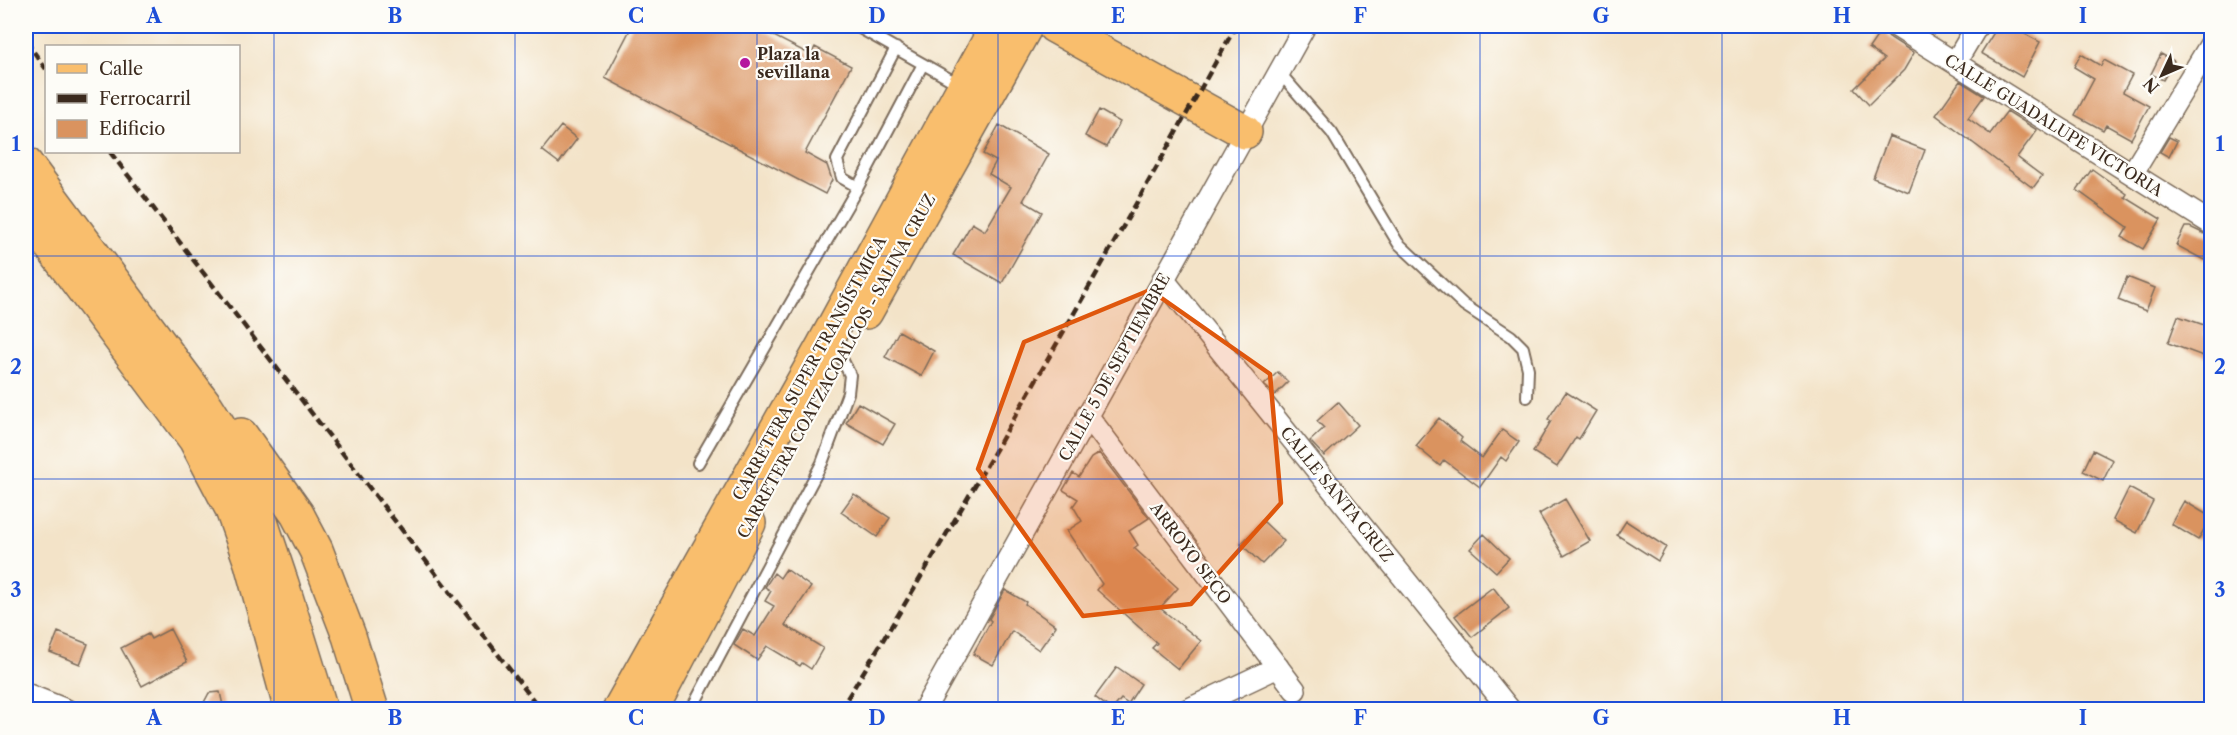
<svg xmlns="http://www.w3.org/2000/svg" width="2237" height="735" viewBox="0 0 2237 735" font-family="'Libre Caslon Text',serif">
  <rect width="100%" height="100%" fill="#fdfcf7"/>
  <filter id="ink" filterUnits="userSpaceOnUse"><feTurbulence type="fractalNoise" baseFrequency=".0167" numOctaves="2"/><feDisplacementMap in="SourceGraphic" scale="12" xChannelSelector="R" yChannelSelector="G"/><feConvolveMatrix kernelMatrix="1 2 1 2 8 2 1 2 1" color-interpolation-filters="sRGB"/></filter>
  <filter id="wash" filterUnits="userSpaceOnUse"><feTurbulence type="fractalNoise" baseFrequency=".008" numOctaves="4" result="noise"/><feDisplacementMap in="SourceGraphic" scale="24" xChannelSelector="R" yChannelSelector="G"/><feGaussianBlur stdDeviation="1.35" result="paint"/><feColorMatrix in="noise" values="0 0 0 0 0 0 0 0 0 0 0 0 0 0 0 0 0 1.4 0 .05"/><feComposite in="paint" operator="in"/></filter>
  <g filter="url(#wash)">
    <rect width="100%" height="100%" fill="#f3e3c8"/>
    <g id="blocks">
      <path fill="#da935f" d="M632 26H754L811 55 815 47 851 66 805 153 827 165 832 180 825 194 605 78Z
        M1998 26H2017L2027 32 2025 34 2040 42 2022 77 1981 53Z
        M1882 29 1889 37 1914 53 1904 70 1869 105 1854 89 1884 59 1869 48Z
        M2081 54 2101 66 2104 60 2132 75 2123 92 2149 106 2131 139 2106 125 2103 130 2075 115 2094 79 2074 67Z
        M2161 54 2174 61 2163 80 2151 74Z
        M1960 81 1984 96 1968 118 1990 134 2007 111 2037 130 2017 157 2042 176 2033 188 1936 115Z
        M1099 110 1120 122 1106 147 1085 136Z
        M999 125 1049 154 1023 201 1042 212 1002 283 953 255 972 223 985 231 1011 187 989 174 996 161 983 154Z
        M561 126 577 139 559 163 542 150Z
        M1889 136 1925 150 1909 192 1873 178Z
        M2169 137 2177 141 2169 157 2160 152Z
        M2092 169 2127 194 2125 197 2161 219 2143 249 2122 237 2128 227 2077 190Z
        M2185 227H2190L2211 237V245L2204 260 2176 245Z
        M2127 277 2155 288 2146 311 2118 300Z
        M2178 316 2207 326 2203 336 2211 339V359L2168 343Z
        M899 331 934 351 921 376 885 357Z
        M1278 372 1288 382 1275 395 1264 385Z
        M1566 392 1596 411 1579 439 1576 437 1557 467 1533 452 1551 421 1548 419Z
        M1338 402 1358 425 1324 456 1310 441 1324 428 1317 421Z
        M858 403 895 424 883 444 846 423Z
        M1439 418 1462 438 1460 441 1482 458 1502 430 1519 442 1506 461 1501 457 1480 487 1444 460 1440 466 1416 446Z
        M2093 450 2113 460 2103 481 2083 471Z
        M1099 453 1149 518 1129 531 1138 545 1134 548 1178 588 1160 608 1201 641 1178 669 1152 648 1157 643 1097 590 1102 584 1067 531 1082 521 1073 506 1078 499 1063 490 1073 473 1079 477 1091 458Z
        M2129 488 2153 501 2137 533 2113 520Z
        M854 494 890 518 877 537 841 512Z
        M1565 499 1590 541 1564 556 1539 514Z
        M2184 501 2211 517 2198 540 2171 524Z
        M1263 521 1284 541 1262 564 1241 544Z
        M1626 521 1666 547 1658 561 1617 535Z
        M1484 534 1509 558 1496 572 1470 549Z
        M786 569 811 587 785 625 823 648 811 669 802 663 800 666 767 646 757 660 734 645 743 629 755 636 774 606 765 601 771 591 765 587 774 573 780 578Z
        M1493 587 1509 608 1472 637 1455 616Z
        M1005 590 1026 602 1025 604 1056 626 1039 650 1012 631 993 665 973 654 991 621 989 619Z
        M170 629 187 662 142 686 121 648 148 634 151 639Z
        M58 632 88 644 80 664 50 652Z
        M1117 667 1141 684 1128 704 1121 699 1112 710 1095 697Z
        M220 692 224 710H200L209 693Z"/>
    </g>
  </g>
  <g filter="url(#ink)">
    <use href="#blocks" fill-opacity="0" stroke="#7b6b5a" stroke-width="1.5"/>
    <g fill="none" stroke-linecap="round" stroke-linejoin="round">
      <defs>
        <path id="lane" d="M856 26 962 86
          M896 48 837 160 842 178 858 187 923 64
          M1279 72 1332 133 1398 243 1464 305 1511 336 1523 348 1528 369 1527 397
          M698 463 858 187
          M691 710 822 463 848 393 850 375 841 357 825 347"/>
        <path id="street" d="M1896 26 2212 224
          M1955 63 1977 26
          M2132 174 2212 42
          M1163 279 1510 710
          M1087 415 1295 690
          M26 694 66 710
          M924 710 1305 26
          M1187 710 1278 667"/>
        <path id="primary" d="M1054 26 1245 132
          M26 164 207 407 234 450 253 498 282 584 321 710
          M26 213 195 439 231 507 251 563 291 710
          M866 312 1026 26
          M241 435 297 514 316 550 349 636 372 710
          M619 710 823 346 997 26
          M651 710 749 523"/>
      </defs>
      <use href="#lane" stroke="#7b6b5a" stroke-width="14"/>
      <use href="#street" stroke="#7b6b5a" stroke-width="24"/>
      <use href="#primary" stroke="#7b6b5a" stroke-width="36"/>
      <use href="#lane" stroke="#fff" stroke-width="10"/>
      <use href="#street" stroke="#fff" stroke-width="21"/>
      <use href="#primary" stroke="#f9be6d" stroke-width="33"/>
      <path stroke="#3b2a1e" stroke-width="4.5" stroke-dasharray="9 4.5" stroke-linecap="butt" d="M26 41 46 69
        M110 152 541 710
        M840 710C979 486 1107 255 1236 26"/>
    </g>
  </g>
  <path fill="#df570d" fill-opacity="0.2" stroke="#df570d" stroke-width="4.5" stroke-linejoin="round" d="M1150 290 1270 374 1281 503 1191 604 1083 616 978 469 1024 342Z"/>
  <path fill="none" stroke="#1d4ed8" stroke-width="1.5" stroke-opacity="0.55" d="M274 26V710M515 26V710M757 26V710M998 26V710M1239 26V710M1480 26V710M1722 26V710M1963 26V710M26 256H2212M26 479H2212"/>
  <circle fill="#b5179e" stroke="#fdfcf7" stroke-width="2" cx="745" cy="63" r="6"/>
  <g text-anchor="middle" stroke-width="4.5" stroke-linejoin="round" paint-order="stroke">
    <g font-size="16" font-weight="bold" fill="#3b2a1e" stroke="#fdfcf7" text-anchor="start">
      <text x="757" y="60">Plaza la<tspan x="757" dy="18">sevillana</tspan></text>
    </g>
    <g font-size="16" fill="#3b2a1e" stroke="#fdfcf7">
      <text transform="translate(2054 125) rotate(32)" y="6">CALLE GUADALUPE VICTORIA</text>
      <text transform="translate(836 366) rotate(-61)" y="6">CARRETERA COATZACOALCOS - SALINA CRUZ</text>
      <text transform="translate(1114 367) rotate(-61)" y="6">CALLE 5 DE SEPTIEMBRE</text>
      <text transform="translate(809 368) rotate(-61)" y="6">CARRETERA SUPER TRANSÍSTMICA</text>
      <text transform="translate(1337 494) rotate(51)" y="6">CALLE SANTA CRUZ</text>
      <text transform="translate(1191 553) rotate(53)" y="6">ARROYO SECO</text>
    </g>
  </g>
  <rect width="2237" height="735" fill="none" stroke="#fdfcf7" stroke-width="66"/>
  <rect x="45" y="45" width="195" height="108" fill="#fdfcf7" stroke="#afa8a0" stroke-width="1.5"/>
  <rect x="57" y="64" width="30" height="9" fill="#f9be6d" stroke="#afa8a0" stroke-width="1.5"/>
  <text x="99" y="75" font-size="18" fill="#3b2a1e">Calle</text>
  <rect x="57" y="94" width="30" height="9" fill="#3b2a1e" stroke="#afa8a0" stroke-width="1.5"/>
  <text x="99" y="105" font-size="18" fill="#3b2a1e">Ferrocarril</text>
  <rect x="57" y="120" width="30" height="18" fill="#da935f" stroke="#afa8a0" stroke-width="1.5"/>
  <text x="99" y="135" font-size="18" fill="#3b2a1e">Edificio</text>
  <g transform="translate(2162 75) rotate(226)" stroke="#fdfcf7" stroke-width="4.5" paint-order="stroke">
  <path d="M0-4.5L10 22L0 15L-10 22Z" fill="#3b2a1e"/>
  <text y="-9" font-size="16" font-weight="bold" text-anchor="middle" fill="#3b2a1e">N</text>
  </g>
  <rect x="33" y="33" width="2171" height="669" fill="none" stroke="#1d4ed8" stroke-width="2"/>
  <g font-size="20" text-anchor="middle" font-weight="bold" fill="#1d4ed8">
    <text x="154" y="23">A</text>
    <text x="395" y="23">B</text>
    <text x="636" y="23">C</text>
    <text x="877" y="23">D</text>
    <text x="1118" y="23">E</text>
    <text x="1360" y="23">F</text>
    <text x="1601" y="23">G</text>
    <text x="1842" y="23">H</text>
    <text x="2083" y="23">I</text>
    <text x="16" y="151">1</text>
    <text x="2220" y="151">1</text>
    <text x="16" y="374">2</text>
    <text x="2220" y="374">2</text>
    <text x="16" y="597">3</text>
    <text x="2220" y="597">3</text>
    <text x="154" y="725">A</text>
    <text x="395" y="725">B</text>
    <text x="636" y="725">C</text>
    <text x="877" y="725">D</text>
    <text x="1118" y="725">E</text>
    <text x="1360" y="725">F</text>
    <text x="1601" y="725">G</text>
    <text x="1842" y="725">H</text>
    <text x="2083" y="725">I</text>
  </g>
</svg>
